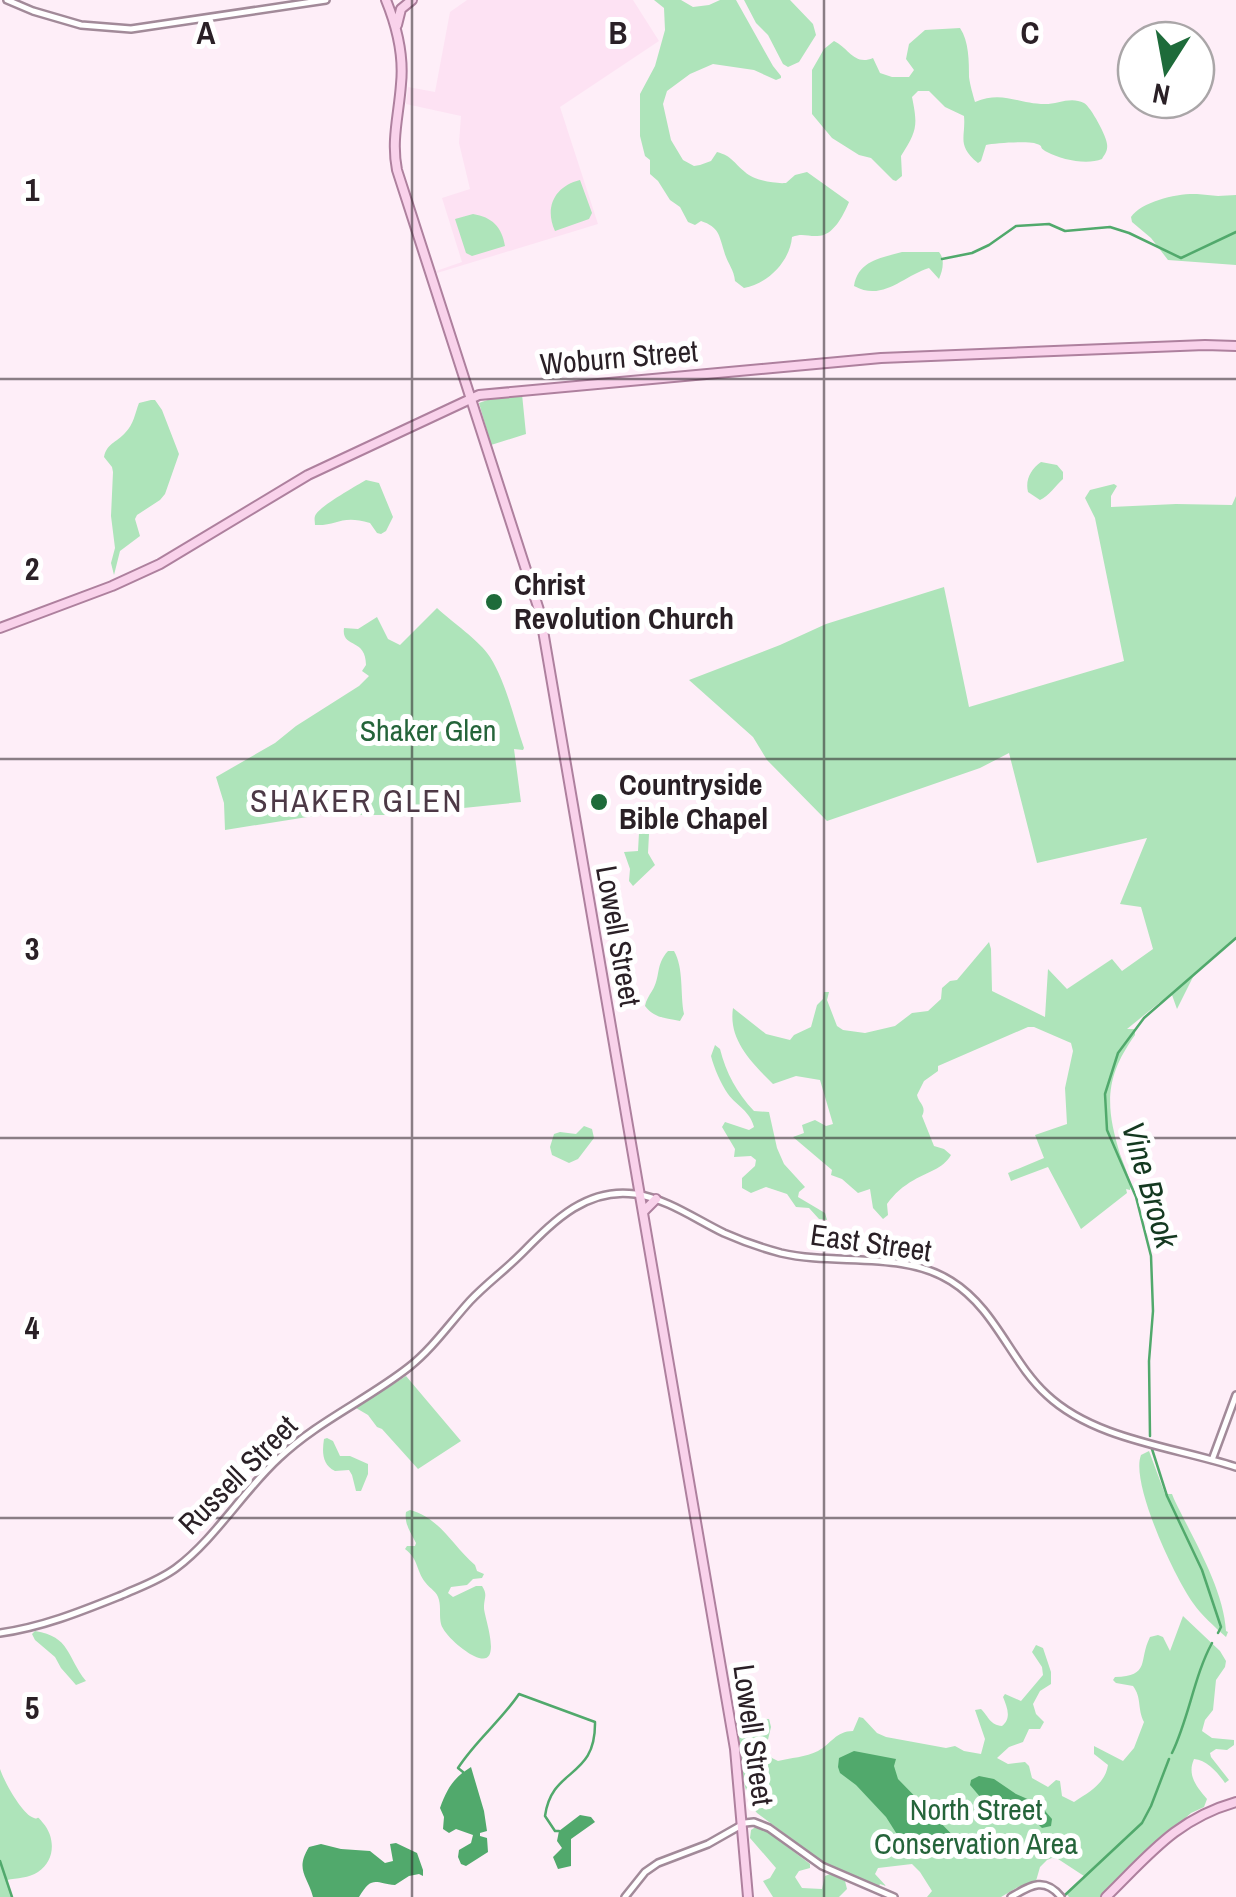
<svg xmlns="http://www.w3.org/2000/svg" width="1236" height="1897" viewBox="0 0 1236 1897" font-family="'Archivo Narrow',sans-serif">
  <rect width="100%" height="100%" fill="#feeef8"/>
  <path fill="#fde2f3" d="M467 0H633L659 41 560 107 598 224 437 273 436 271 462 262 442 198 470 189 459 143 461 116 406 104 408 87 435 92 450 12Z"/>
  <path fill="#aee4ba" d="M654 0H681L693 7 709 5 720 0H736L773 66 781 76V78L776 80 754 70 713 64 690 74 667 91 663 104 671 140 683 160 694 166 700 165 711 161 717 152C732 156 734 163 745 172 753 180 774 184 786 183L795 175 807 172 849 202C843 216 833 237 816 236 806 236 802 233 792 237 790 261 768 284 744 288L735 281C734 269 727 263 724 251 719 235 719 227 701 221L695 225 688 222 680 207 670 200 658 181 650 174V160L645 156 640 136V94L655 66 665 30 664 8Z
    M744 0H790L813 24 816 35 799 62 788 67 783 64 768 35 756 23Z
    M960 28C969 41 969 62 969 77 970 85 973 95 975 102 1003 90 1017 104 1045 104 1058 104 1071 96 1084 103 1091 107 1107 137 1107 144 1108 151 1105 154 1102 159 1087 165 1062 160 1047 152 1036 146 1047 147 1034 143 1026 141 994 143 986 145L981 161 978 163C956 145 966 137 964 116L945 107 929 91H918L912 97C918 126 917 131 901 156L902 176 896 181 893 180 871 158 859 155 832 138 812 114V70L824 49 834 41C849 48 854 66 873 58L880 73 892 77H909L914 70 906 59 909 44 925 30Z
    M580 180 592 213 589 219 555 231C544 207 555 186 580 180Z
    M1197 194 1218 196 1236 195V265L1168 260 1151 238 1132 222 1131 217C1142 201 1178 193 1197 194Z
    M473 214C492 217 502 227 505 246L472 256 466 253 455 219Z
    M902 252H939C945 259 943 270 939 279L929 268C903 276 883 302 854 286 858 261 880 258 902 252Z
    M522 394 526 434 491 445 479 403 499 396Z
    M151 400H155L162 410 179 454 165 494 160 500 137 515 135 519 140 536 120 551 114 575 111 563 115 548 111 516 113 472 112 467 104 457C107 443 116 443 125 433 134 424 135 413 139 403Z
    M1041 462 1057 465 1063 472V479C1055 486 1049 496 1040 500L1028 492C1025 480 1031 469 1041 462Z
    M366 480 379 483 393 517 386 531 381 534 377 533 370 523C341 514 338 526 315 525 315 522 314 519 315 516 318 507 356 486 366 480Z
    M1114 484 1117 486 1111 496V507L1176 504 1232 505 1236 496V937L1195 973 1177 1009 1172 995 1159 1003 1127 1029H1135V1035C1105 1077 1105 1105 1120 1154 1124 1165 1128 1174 1131 1184L1130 1190 1126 1189 1127 1193 1081 1229 1048 1167 1011 1181 1008 1173 1044 1158 1035 1135 1067 1124 1065 1088 1073 1051 1071 1043 1034 1027H1028L938 1066V1071L924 1081 917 1095C919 1104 927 1106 922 1116L934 1146 944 1149 951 1155C943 1169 927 1172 914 1180 903 1186 894 1194 887 1204L888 1215 883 1219 873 1208 870 1189 858 1193 842 1179 831 1175 832 1170 793 1137 804 1133 802 1125 815 1120 826 1126 833 1124 820 1080 796 1076 773 1084C752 1063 728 1040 733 1008L766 1034 790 1040 794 1035 811 1027 817 1005 823 999 824 992H829L827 1000 837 1026 843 1030 865 1033 895 1026 912 1013 928 1011 941 999 942 988 950 981 957 980 989 942 991 949 992 991 1045 1017 1048 969 1067 989 1112 959 1122 971 1153 949 1141 907 1120 904 1147 838 1037 863 1009 753 980 768 827 821 767 760 753 737 689 680 780 645 826 624 944 587 969 707 1124 661 1095 518 1085 498 1090 490Z
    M437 608C452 622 479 640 490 657 506 682 514 719 524 748L523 750 514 749 521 802 395 815H320L225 830 224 803 216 777 275 743 296 726 359 686 369 676 362 671 366 665C366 637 341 649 344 628L358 629 377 617 388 639 400 645Z
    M644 829 649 834 648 853 655 865 633 886 629 881 630 869 624 852 638 851 639 833Z
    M668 951H674C684 968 680 994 684 1014L680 1021C665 1018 654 1018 645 1006 646 1000 649 996 652 991 661 977 655 965 668 951Z
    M715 1045 720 1049C726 1073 737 1093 754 1111L769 1112 777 1148 784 1164 805 1187 799 1192 798 1197 825 1213 827 1220 819 1219 809 1208 796 1207 787 1194 766 1187 751 1193 742 1188V1178L755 1166 756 1160 751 1156 734 1157 735 1149 722 1127 725 1122 749 1130 754 1127C750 1111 737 1106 728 1094 721 1084 714 1068 711 1056Z
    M584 1126 592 1129 594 1138 578 1159 569 1163 552 1155 550 1147 554 1134 560 1132 576 1134Z
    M406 1376 461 1441 418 1469 382 1429 377 1427 368 1415 356 1408Z
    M327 1438 333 1441 340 1456H350L368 1464V1474L361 1491H356L352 1475 349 1470 335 1471C322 1465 322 1452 324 1439Z
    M1149 1451 1165 1494H1172L1174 1499C1192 1537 1224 1589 1226 1631L1228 1632 1226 1637C1214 1626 1202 1616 1193 1603 1175 1578 1130 1483 1141 1455Z
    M410 1510C440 1518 452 1545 475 1565L477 1571 484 1574 482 1578 473 1579 467 1585 451 1587 448 1593 453 1597 476 1586H482C488 1595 484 1597 484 1608 484 1617 505 1671 474 1656 465 1652 444 1635 441 1624 439 1616 441 1608 439 1600 437 1591 431 1590 425 1582 416 1570 419 1560 405 1549L407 1546H415L416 1543C411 1533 404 1524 406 1512Z
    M1183 1616 1220 1651 1226 1661 1225 1667 1216 1680 1213 1710 1205 1720 1202 1731 1212 1738 1234 1740V1745L1227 1750 1216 1749 1210 1753 1211 1757 1229 1780 1225 1783C1218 1773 1207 1760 1194 1759 1187 1775 1196 1786 1207 1799L1204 1807 1191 1813 1167 1834 1101 1897H1069L1066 1893 1084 1876 1058 1859 1052 1858 1047 1860 1040 1867 1036 1881 1018 1887 1001 1897H927L932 1891 920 1872 912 1864 878 1868 875 1874 886 1886 880 1884 878 1888 824 1863 757 1813C740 1793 741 1750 736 1722L739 1725 742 1723 752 1734 758 1736 762 1731 764 1719H769L771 1727 766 1748 772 1758 778 1761C790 1758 806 1757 818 1751 831 1744 836 1731 853 1731L859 1717 863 1718 877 1733 886 1737 946 1748 955 1746 964 1751 981 1754 985 1739 975 1710 981 1709C989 1717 990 1725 1002 1726 1012 1718 1007 1707 1003 1697L1005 1694 1021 1701 1043 1675 1042 1667 1032 1652 1036 1645 1043 1648 1051 1672V1684L1040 1691 1033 1704 1036 1714 1044 1722 1040 1729H1029L1023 1742 1009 1747 997 1758 1008 1764 1025 1762 1029 1766 1032 1778 1048 1787 1056 1780 1060 1781 1062 1796 1074 1802C1089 1792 1105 1784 1108 1765L1094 1754V1746L1123 1761 1134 1748 1144 1722C1137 1708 1142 1698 1133 1686L1116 1683 1113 1680 1115 1677C1151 1676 1138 1661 1150 1637L1158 1635 1163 1637 1170 1651Z
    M35 1631C71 1637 66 1656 86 1681L76 1685 61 1668 55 1657 35 1640 32 1634Z
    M0 1769C4 1781 19 1808 30 1816 42 1823 34 1812 43 1823 56 1838 55 1861 38 1872 29 1878 17 1878 7 1880L12 1897H0Z
    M757 1826H760L810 1864V1868L799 1871 795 1877 802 1888 822 1889 825 1876 830 1874 845 1881 847 1889 839 1897H773L763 1881 770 1878 776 1868 750 1838 751 1830Z"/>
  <path fill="#51a96c" d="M854 1751 896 1759 894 1766 898 1779 968 1851 966 1855 926 1857 905 1847 886 1817 856 1785 840 1773 838 1767 839 1758Z
    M471 1767 484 1811 487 1831 480 1833V1836L487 1838 488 1852 466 1866 461 1864 458 1857 459 1850 471 1843 473 1835 456 1829 449 1833 443 1829 444 1817 440 1808C447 1789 453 1778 471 1767Z
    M979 1776 994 1779 1016 1794 1039 1804 1052 1819 1051 1826 1042 1828 1032 1818 1010 1812 981 1798 970 1785 971 1780Z
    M580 1815 591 1817 595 1822 571 1839V1866L558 1869 553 1857 562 1848 557 1841 559 1831Z
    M396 1843 417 1853 423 1870V1876L419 1874 409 1876 395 1885C375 1883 372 1875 359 1897H313C307 1875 295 1870 309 1847L321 1844 341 1849 370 1851 385 1863 393 1861 390 1844Z"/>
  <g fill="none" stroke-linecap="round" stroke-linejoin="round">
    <path stroke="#51a96c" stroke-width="2.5" d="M942 259 972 253 989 245 1016 226 1049 224 1065 231 1110 227 1129 233 1181 258 1236 232
      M1150 1436 1149 1361 1153 1311 1151 1256 1136 1197 1107 1130 1105 1094 1118 1053 1144 1018 1236 938
      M1152 1449 1167 1496 1202 1570 1221 1627 1218 1633
      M1172 1753C1189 1718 1194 1676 1212 1643
      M463 1772 458 1768C476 1740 501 1721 519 1694L595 1722C596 1780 552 1766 545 1816L555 1831H559
      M0 1861 12 1897
      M1065 1895 1142 1823 1151 1806 1169 1759"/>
    <defs>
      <path id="minor" d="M7 0 33 11 81 25 131 29 326 0
        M1212 1460 1236 1395
        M0 1633C43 1627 82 1611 122 1595 140 1587 160 1580 176 1568 215 1539 243 1491 279 1458 318 1421 367 1400 409 1367 432 1349 450 1323 470 1301 486 1284 504 1271 520 1255 552 1223 585 1187 635 1194 668 1199 695 1219 724 1233 742 1241 762 1248 781 1253 836 1266 902 1250 951 1281 996 1309 1010 1361 1047 1395 1095 1440 1175 1447 1236 1467
        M625 1897 645 1872 658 1863 708 1844 745 1823 754 1822 769 1828 822 1866 894 1897
        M1011 1897C1030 1886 1044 1876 1061 1897"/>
      <path id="major" d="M386 0C397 27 404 55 401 84 399 114 391 140 397 170L540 613 735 1749 748 1897
        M397 25 401 9 412 0
        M0 628 112 586 160 564 308 475 479 395 881 358 1205 345 1236 346
        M643 1212 656 1199
        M1106 1897C1149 1855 1176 1819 1236 1802"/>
    </defs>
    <use href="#minor" stroke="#a28a99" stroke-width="10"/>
    <use href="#major" stroke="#ae809e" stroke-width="12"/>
    <use href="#minor" stroke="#fff" stroke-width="5"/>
    <use href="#major" stroke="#f9d2eb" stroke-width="8"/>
  </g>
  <path fill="none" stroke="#2a2026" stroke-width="2.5" stroke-opacity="0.55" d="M412 0V1897M824 0V1897M0 379H1236M0 759H1236M0 1138H1236M0 1518H1236"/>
  <g fill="#1e6b3a" stroke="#fff" stroke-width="4">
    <circle cx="494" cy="602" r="10"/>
    <circle cx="599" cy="802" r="10"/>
  </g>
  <g text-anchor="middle" stroke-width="10" stroke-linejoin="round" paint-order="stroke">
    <g font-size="30" fill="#2a2026" stroke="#fff">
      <text transform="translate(619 358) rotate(-5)" y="10">Woburn Street</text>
      <text transform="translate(618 936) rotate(80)" y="10">Lowell Street</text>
      <text transform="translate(871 1243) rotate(8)" y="10">East Street</text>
      <text transform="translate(238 1475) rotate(-45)" y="10">Russell Street</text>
      <text transform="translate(753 1735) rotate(82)" y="10">Lowell Street</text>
    </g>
    <g font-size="30" font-weight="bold" fill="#2a2026" stroke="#fff" text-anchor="start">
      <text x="514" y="595">Christ<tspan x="514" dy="34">Revolution Church</tspan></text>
      <text x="619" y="795">Countryside<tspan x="619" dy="34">Bible Chapel</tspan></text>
    </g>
    <g font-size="30" fill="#25643a" stroke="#fff">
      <text x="428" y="741">Shaker Glen</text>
      <text x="976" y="1820">North Street<tspan x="976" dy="34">Conservation Area</tspan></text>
    </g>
    <g font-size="32" letter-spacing="2.5" fill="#4d3946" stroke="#fff">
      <text x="357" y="812">SHAKER GLEN</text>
    </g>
    <g font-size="32" font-style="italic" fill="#143920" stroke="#fff">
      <text transform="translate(1150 1185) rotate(74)" y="11">Vine Brook</text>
    </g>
  </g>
  <g font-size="32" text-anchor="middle" font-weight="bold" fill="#2a2026" stroke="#fff" stroke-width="10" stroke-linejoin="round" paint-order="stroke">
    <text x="206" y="44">A</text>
    <text x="618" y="44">B</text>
    <text x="1030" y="44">C</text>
    <text x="32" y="201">1</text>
    <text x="32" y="580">2</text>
    <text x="32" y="960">3</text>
    <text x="32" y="1339">4</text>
    <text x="32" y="1719">5</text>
  </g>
  <g transform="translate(1166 70) rotate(191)"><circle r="48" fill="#ffffff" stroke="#aaa6a8" stroke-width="2.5"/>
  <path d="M0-8L18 38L0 25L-18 38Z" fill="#1e6b3a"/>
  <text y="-15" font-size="28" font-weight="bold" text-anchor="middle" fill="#2a2026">N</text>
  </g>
</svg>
